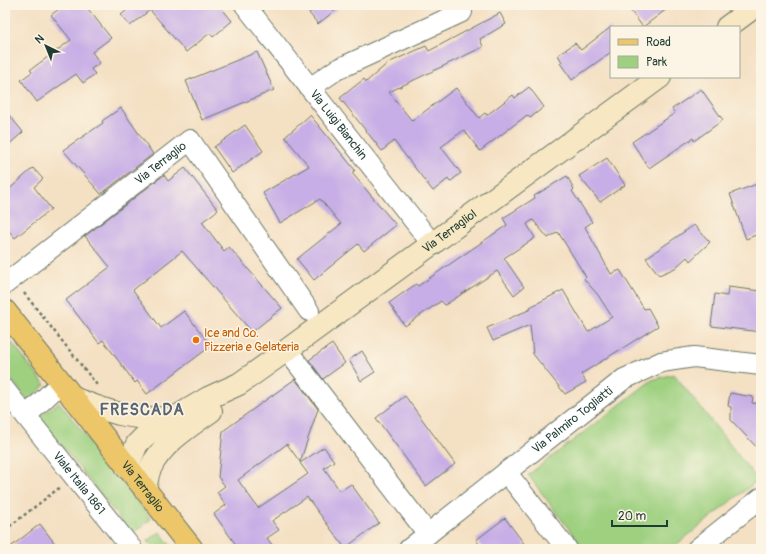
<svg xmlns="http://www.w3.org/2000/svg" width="766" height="554" viewBox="0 0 766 554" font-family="Pangolin,sans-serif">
  <rect width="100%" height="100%" fill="#fcf5e5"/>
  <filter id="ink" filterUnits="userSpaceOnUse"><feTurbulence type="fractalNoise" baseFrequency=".025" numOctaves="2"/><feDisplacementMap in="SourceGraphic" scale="8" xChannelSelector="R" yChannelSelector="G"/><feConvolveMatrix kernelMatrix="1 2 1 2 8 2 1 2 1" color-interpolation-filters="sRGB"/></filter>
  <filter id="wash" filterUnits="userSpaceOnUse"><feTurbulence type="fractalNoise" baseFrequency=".012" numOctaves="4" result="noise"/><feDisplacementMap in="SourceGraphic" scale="16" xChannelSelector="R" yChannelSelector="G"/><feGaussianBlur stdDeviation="0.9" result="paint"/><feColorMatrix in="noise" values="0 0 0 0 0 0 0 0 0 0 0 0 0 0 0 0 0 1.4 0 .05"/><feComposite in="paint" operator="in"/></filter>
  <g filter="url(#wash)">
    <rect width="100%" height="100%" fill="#f4e0c3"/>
    <path fill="#9ed080" stroke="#5e865a" d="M5 334 45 385 28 401 5 371Z
      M674 374 758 480 671 549H584L528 475 652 380Z
      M59 402 151 519 132 534 39 417Z
      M160 532 173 549H154L148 541Z"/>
    <g id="blocks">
      <path fill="#c7aee6" d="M64 5H85L111 38 92 52 100 63 91 69 95 74 83 83 76 74 37 102 21 80 32 72 30 70 71 40 51 15Z
        M133 5H219L232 21 213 37 210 33 186 52 150 10 130 26 121 15Z
        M319 5H342L318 24 309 13Z
        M626 5H672L643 27Z
        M500 13 506 24 480 39 483 47 389 92 412 121 456 88 479 118 485 113 487 115 513 95 515 98 529 87 544 107 530 118 527 115 480 151 464 130 441 147 461 173 450 182 448 179 433 191 394 141 382 151 340 98 364 79 366 82 388 63 426 46 429 51Z
        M611 27V52L572 80 560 63 562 62 558 55 575 43 581 50Z
        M257 52 274 90 202 120 186 81Z
        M701 89 723 120 694 141 693 138 649 168 632 142 675 113 672 109Z
        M121 108 153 154 101 194 63 150 103 123 102 121Z
        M5 110 23 132 5 148Z
        M310 115 355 170 352 173 396 225 364 251 358 244 314 280 297 259 341 224 320 199 280 223 263 193 309 166 285 137Z
        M245 125 263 151 232 173 214 147Z
        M607 158 625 185 600 202 579 176Z
        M33 168 43 179 34 187 51 209 15 238 5 226V193Z
        M185 168 218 210 202 222 224 251 229 247 282 308 252 332 182 251 133 290 161 328 184 311 211 346 147 394 137 381 135 383 103 340 99 343 66 300 110 267 85 236 164 175 168 181Z
        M567 176 574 189 572 191 592 222 585 227 611 274 620 270 644 309 648 308 658 326 581 374 586 382 565 394 533 354 530 325 493 341 487 328 531 309 530 307 563 290 588 332 612 317 598 295 584 279 586 277 558 232 548 238 533 220 527 224 535 238 504 258 524 287 514 295 497 271 445 305 441 301 405 326 389 303 416 284 418 286 507 225 503 218 535 198 534 196Z
        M757 184 761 194V233L746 239 730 194Z
        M694 225 710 242 690 261 687 257 675 268 659 275 646 258Z
        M728 287 761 291V332L711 326 715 294 727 296Z
        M332 344 345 363 323 379 309 360Z
        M362 351 375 372 361 381 349 360Z
        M295 379 318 409 300 462 287 444 238 480 258 508 308 474 300 463 324 447 334 461 324 468 340 491 351 484 379 523 345 548 307 497 272 521 279 530 267 538 275 549H239L214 514 226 505 217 492 225 486 218 477 223 431Z
        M730 393 753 397 752 403 761 404V452L731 420V407L728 406Z
        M405 396 455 464 426 486 376 418Z
        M505 518 528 549H483L476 540Z
        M40 524 59 549H8Z"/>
    </g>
  </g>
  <g filter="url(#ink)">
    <use href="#blocks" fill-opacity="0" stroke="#6a7666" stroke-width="1"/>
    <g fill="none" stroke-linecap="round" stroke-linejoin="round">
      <defs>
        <g id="street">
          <path id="s1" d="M245 5 433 245"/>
          <path d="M310 88 336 70 462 12"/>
          <path id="s2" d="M5 284 190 140 309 311"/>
          <path d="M287 350 428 534"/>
          <path id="s3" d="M5 390 132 549"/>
          <path d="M26 416 61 383"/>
          <path d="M506 472 567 549"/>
          <path id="s4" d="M409 549 624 379 661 362 694 357 761 365"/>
          <path d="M697 549 761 498"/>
        </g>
        <g id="secondary">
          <path d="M727 27 757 5"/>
          <path d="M73 398C112 413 130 420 174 418"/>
          <path id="s5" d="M127 468 137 444 146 435 208 398 239 384 287 350 660 77"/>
          <path d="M145 490C147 483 147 475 150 469 161 444 190 426 211 411"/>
        </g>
        <g id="primary">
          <path id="s6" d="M5 311 192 549"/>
        </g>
      </defs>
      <use href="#street" stroke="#6a7666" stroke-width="22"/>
      <use href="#secondary" stroke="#6a7666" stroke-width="24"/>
      <use href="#primary" stroke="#6a7666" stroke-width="24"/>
      <path stroke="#6a7666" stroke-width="2.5" stroke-dasharray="3 3" stroke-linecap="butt" d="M24 293 97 385
        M5 530 59 488"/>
      <use href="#street" stroke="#fff" stroke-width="20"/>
      <use href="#secondary" stroke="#f7e8c3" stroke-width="22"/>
      <use href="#primary" stroke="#ecc669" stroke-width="22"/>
    </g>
  </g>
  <circle fill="#e8710a" stroke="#fcf5e5" stroke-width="1.5" cx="196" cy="340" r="4"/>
  <g text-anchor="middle" stroke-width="3" stroke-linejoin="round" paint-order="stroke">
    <g font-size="12" fill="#1f3d34" stroke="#fcf5e5">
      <text dy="4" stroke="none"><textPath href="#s1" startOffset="152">Via Luigi Bianchin</textPath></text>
      <text dy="4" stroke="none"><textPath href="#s2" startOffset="197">Via Terraglio</textPath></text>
      <text dy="4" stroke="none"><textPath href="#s5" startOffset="405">Via Terragliol</textPath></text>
      <text dy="4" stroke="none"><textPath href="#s4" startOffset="208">Via Palmiro Togliatti</textPath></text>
      <text dy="4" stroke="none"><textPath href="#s3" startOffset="119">Viale Italia 1861</textPath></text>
      <text dy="4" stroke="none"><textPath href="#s6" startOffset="223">Via Terraglio</textPath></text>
    </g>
    <g font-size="12" fill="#c56008" stroke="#fcf5e5" text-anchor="start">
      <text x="204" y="337">Ice and Co.<tspan x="204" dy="14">Pizzeria e Gelateria</tspan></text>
    </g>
    <g font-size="16" font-weight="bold" letter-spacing="1" fill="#5a6572" stroke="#fcf5e5">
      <text x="142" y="415">FRESCADA</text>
    </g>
  </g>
  <rect width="766" height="554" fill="none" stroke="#fcf5e5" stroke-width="20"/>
  <rect x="610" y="26" width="130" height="52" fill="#fcf5e5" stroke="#a4ab9e"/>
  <rect x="618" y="39" width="20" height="6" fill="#ecc669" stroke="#a4ab9e"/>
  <text x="646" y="46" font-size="12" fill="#1f3d34">Road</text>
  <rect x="618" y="56" width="20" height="12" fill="#9ed080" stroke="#a4ab9e"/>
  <text x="646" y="66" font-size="12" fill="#1f3d34">Park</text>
  <g transform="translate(46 46) rotate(317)" stroke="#fcf5e5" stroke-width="3" paint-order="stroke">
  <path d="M0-3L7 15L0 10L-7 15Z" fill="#1f3d34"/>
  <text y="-6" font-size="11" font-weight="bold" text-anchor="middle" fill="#1f3d34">N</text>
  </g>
  <path d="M612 520v6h55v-6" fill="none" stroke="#1f3d34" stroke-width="2"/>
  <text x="618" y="520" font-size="12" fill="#1f3d34" stroke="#fcf5e5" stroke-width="3" paint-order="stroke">20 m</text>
</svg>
